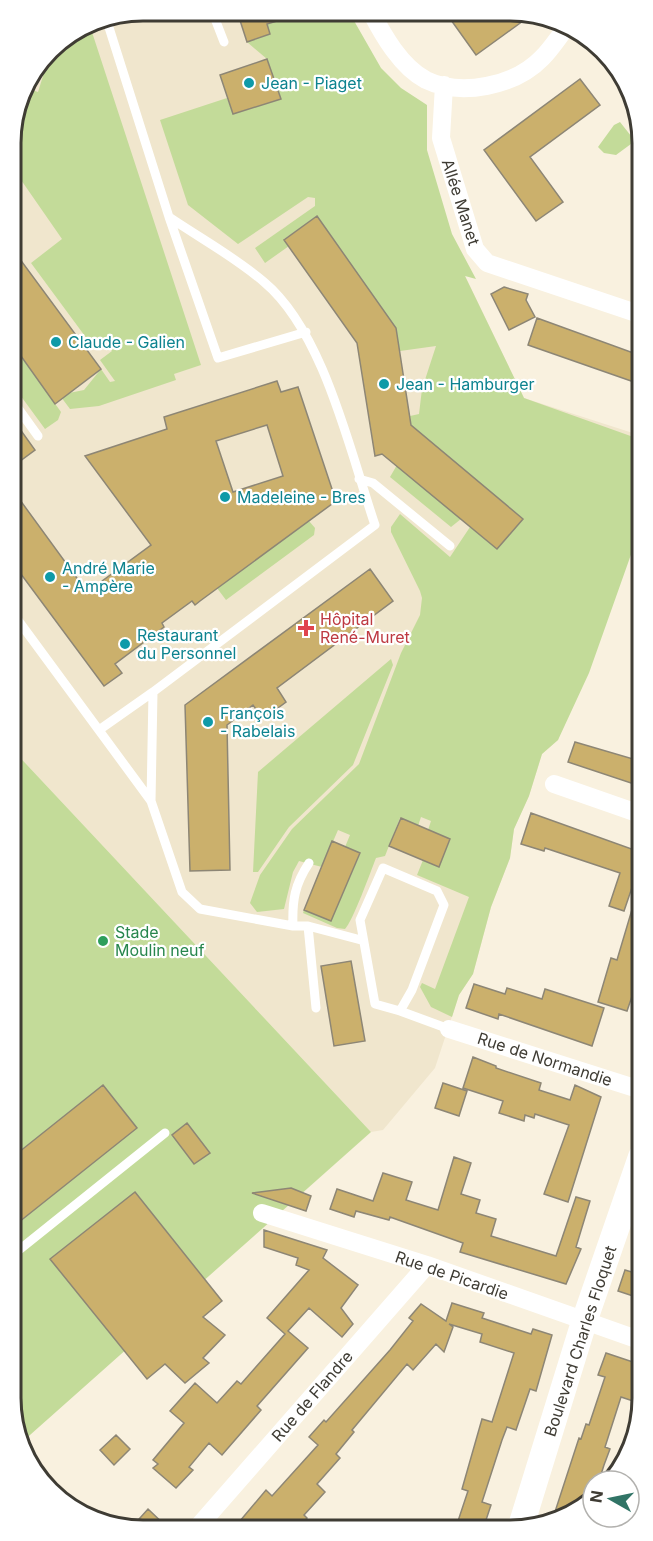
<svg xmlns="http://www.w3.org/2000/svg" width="653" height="1541" viewBox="0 0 653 1541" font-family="Inter,sans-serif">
  <rect width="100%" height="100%" fill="#f9f1df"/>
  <path fill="#f0e6cd" d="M143 11 338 12 524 398 639 435V517L558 740 542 754 529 796 514 829 510 858 491 907 473 974 459 995 435 1068 383 1130 371 1132 13 750 11 134 24 85 55 44 93 20Z"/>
  <path fill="#c3db99" d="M293 11 349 12 381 68 401 88 427 105V150L452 234 476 279 465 276 524 398 639 439V532L589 673 558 740 542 754 529 796 514 829 510 858 491 907 473 974 459 995 452 1017 431 1007 420 987 422 983 435 989 469 897 417 875 423 860 439 866 450 840 428 830 431 821 421 817 418 826 400 818 385 856 376 858C371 871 352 923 345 929L337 928 303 913 304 910 331 920 360 854 345 847 350 835 338 830 322 867 299 861 293 872 284 909 257 912 250 903 260 875 292 829 359 764 401 653 420 615 422 598 420 591 391 532V527L400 514 450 557 470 527 497 549 522 519 411 425 410 416 419 414 422 389 436 346 400 351 317 217 284 239 289 246 265 263 255 248 315 206V198L308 197 238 244 188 205 160 120 227 98 233 114 280 99 267 59 247 42 270 34 267 24 294 16Z
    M89 23 201 365 174 374 176 380 99 406 70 409 11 330 69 393 84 390 101 369 110 382 115 381 100 360 112 351 104 339 93 347 31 263 62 239 19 177 11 183V134L23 87 38 92 43 76 33 73 55 44Z
    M620 122 635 141 616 155 604 153 598 147 614 125Z
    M11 342 61 412 58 420 45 429 12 384Z
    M397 465 461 519 451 527 390 477Z
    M309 521 315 528 314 535 226 600 217 588Z
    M391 659 393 665 353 765 289 827 258 872H253L258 772Z
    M13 750 371 1132 21 1443 15 1432Z"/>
  <path fill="#cbb06c" stroke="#8d8675" stroke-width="1.5" fill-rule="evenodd" d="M237 11 297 12V15L267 24 270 34 247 42Z
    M446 13H534L476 55Z
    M267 59 281 99 233 114 220 75Z
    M580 79 600 105 530 157 563 202 536 221 484 150Z
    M317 216 396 328 411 425 523 519 497 549 382 454 375 456 357 343 284 240Z
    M11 247 101 369 55 404 11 342Z
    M504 287 528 294 526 300 535 317 509 330 491 294Z
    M537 318 639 355V367L634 382 528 345Z
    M277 381 281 392 298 387 336 501 200 601 195 605 192 601 162 623 164 627 115 664 122 673 104 686 12 562V489L87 592 151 545 85 456 167 429 164 417ZM267 425 283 476 233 492 216 441Z
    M12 418 35 450 12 467Z
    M370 569 393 601 277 688 286 702 263 719 253 705 227 725 230 870 190 871 185 705Z
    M575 742 640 761V786L568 762Z
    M531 813 640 852V864L624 911 609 906 620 873 545 848 544 851 521 844Z
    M401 818 450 839 439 867 389 846Z
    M332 841 360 853 331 921 304 910Z
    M636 896 641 897V970L627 1011 598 1002 611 958 617 960Z
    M351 961 365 1041 334 1046 321 966Z
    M474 984 505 994 507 988 542 999 545 989 604 1008 592 1046 499 1014 498 1019 466 1008Z
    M473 1057 496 1066V1068L541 1083 539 1090 570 1100 575 1085 601 1097 568 1202 544 1194 569 1125 535 1114 534 1118 525 1115 524 1121 499 1113 503 1101 463 1088Z
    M443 1083 467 1091 459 1116 435 1108Z
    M103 1085 137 1128 14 1226V1156Z
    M187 1123 210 1153 194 1164 172 1135Z
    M454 1157 471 1163 461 1194 480 1200 476 1213 496 1219 491 1236 556 1256 576 1197 590 1201 576 1247 581 1249 566 1284 460 1252 463 1243 390 1217 389 1220 356 1211 354 1217 330 1209 337 1189 373 1201 383 1173 412 1182 406 1200 438 1210Z
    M291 1188 311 1196 306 1211 252 1193Z
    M135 1192 222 1301 203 1317 225 1335 203 1358 209 1363 185 1383 165 1364 147 1379 50 1259Z
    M264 1230 327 1250 323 1258 358 1285 341 1308 353 1324 342 1337 309 1308 288 1331 308 1348 257 1406 261 1410 222 1455 209 1443 189 1467 193 1470 176 1488 153 1468 158 1464 153 1460 184 1423 170 1411 195 1383 217 1403 237 1381 241 1384 285 1334 267 1318 309 1270 296 1265 298 1258 264 1247Z
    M625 1270 642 1275V1299L618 1291Z
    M452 1303 484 1313 482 1318 531 1334 533 1329 552 1335 536 1391 530 1389 516 1430 507 1427 502 1440 482 1502 491 1505 484 1526H473L458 1521 468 1491 462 1489 482 1419 492 1422 514 1353 480 1342 482 1334 449 1324 453 1327 444 1352 436 1344 413 1370 407 1364 352 1430 354 1432 336 1454 340 1458 317 1484 325 1492 304 1515 307 1518 301 1525 247 1527 240 1521 266 1490 272 1496 318 1445 309 1437 324 1420 326 1422 390 1350 413 1321 409 1318 421 1304 446 1321Z
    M606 1353 642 1365V1404L621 1397 605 1447 610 1449 604 1465 599 1481H593V1495L552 1521 579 1438 581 1439 586 1424 589 1425 605 1377 598 1375Z
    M116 1435 130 1449 114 1465 100 1450Z
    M148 1509 168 1528H131Z"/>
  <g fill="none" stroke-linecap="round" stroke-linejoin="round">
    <path stroke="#fff" stroke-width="9" d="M212 11 224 42
      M106 18 169 217 218 358 306 332
      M12 400 38 436
      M359 479 373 483 450 546
      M12 612 151 801 182 892 200 909 293 926H308L361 940
      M99 730 153 692
      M151 801 153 692 375 525C350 452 324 332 264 282 235 257 200 238 169 217
      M383 868 437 891 444 905 412 990 400 1011 375 1004 360 920Z
      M293 926C292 900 295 884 309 863
      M308 926 316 1008
      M400 1011 449 1029
      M14 1254 165 1133"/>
    <path stroke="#fff" stroke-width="18" d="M371 12C383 35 401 67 426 80 461 97 515 86 542 58 551 49 558 38 565 29
      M444 85 441 138 475 249 487 263 639 314
      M554 784 640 814
      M449 1029 641 1090
      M262 1213 427 1265 642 1341
      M197 1528 427 1265"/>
    <path stroke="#fff" stroke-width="26" d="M521 1526 584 1322 641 1157"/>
  </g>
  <g fill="#0f9aa8" stroke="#fff" stroke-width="2">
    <circle cx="249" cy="83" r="6"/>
    <circle cx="56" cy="342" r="6"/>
    <circle cx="384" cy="384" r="6"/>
    <circle cx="225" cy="497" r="6"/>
    <circle cx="50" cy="577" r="6"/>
    <circle cx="125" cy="644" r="6"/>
    <circle cx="208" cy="722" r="6"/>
  </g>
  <path fill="#e0444e" stroke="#fff" stroke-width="2" d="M303 619h6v6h6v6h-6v6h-6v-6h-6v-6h6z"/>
  <circle fill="#2e9e5b" stroke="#fff" stroke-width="2" cx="103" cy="941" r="6"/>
  <g text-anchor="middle" stroke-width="4.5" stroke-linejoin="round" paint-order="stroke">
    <g font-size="16" fill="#0d838f" stroke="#fff" text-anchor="start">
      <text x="261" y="89">Jean - Piaget</text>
      <text x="68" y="348">Claude - Galien</text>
      <text x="396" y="390">Jean - Hamburger</text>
      <text x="237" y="503">Madeleine - Bres</text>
      <text x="62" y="574">André Marie<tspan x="62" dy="18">- Ampère</tspan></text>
      <text x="137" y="641">Restaurant<tspan x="137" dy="18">du Personnel</tspan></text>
      <text x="220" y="719">François<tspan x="220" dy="18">- Rabelais</tspan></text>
    </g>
    <g font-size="16" fill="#3f3c34" stroke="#fff">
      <text transform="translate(461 202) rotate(72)" y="6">Allée Manet</text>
      <text transform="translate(545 1059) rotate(18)" y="6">Rue de Normandie</text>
      <text transform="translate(452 1275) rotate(19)" y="6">Rue de Picardie</text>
      <text transform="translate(580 1341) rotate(-72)" y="6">Boulevard Charles Floquet</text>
      <text transform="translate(312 1396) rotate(-49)" y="6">Rue de Flandre</text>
    </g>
    <g font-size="16" fill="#be3a42" stroke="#fff" text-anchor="start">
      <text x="320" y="625">Hôpital<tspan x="320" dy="18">René-Muret</tspan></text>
    </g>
    <g font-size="16" fill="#27864d" stroke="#fff" text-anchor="start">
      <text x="115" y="938">Stade<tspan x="115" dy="18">Moulin neuf</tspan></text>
    </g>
  </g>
  <path d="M0 0H653V1541H0ZM143 21H510A122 122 0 0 1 632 143V1398A122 122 0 0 1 510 1520H143A122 122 0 0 1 21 1398V143A122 122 0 0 1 143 21Z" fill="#fff" fill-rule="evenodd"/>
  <path fill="none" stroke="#3f3c34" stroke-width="3" d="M143 21H510A122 122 0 0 1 632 143V1398A122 122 0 0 1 510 1520H143A122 122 0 0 1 21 1398V143A122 122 0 0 1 143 21Z"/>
  <g transform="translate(611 1499) rotate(279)"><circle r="28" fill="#ffffff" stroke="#b2b1ae" stroke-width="1.5"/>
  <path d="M0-4.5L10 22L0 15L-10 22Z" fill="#317466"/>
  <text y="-9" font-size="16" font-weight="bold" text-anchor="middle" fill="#3f3c34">N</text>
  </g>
</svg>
